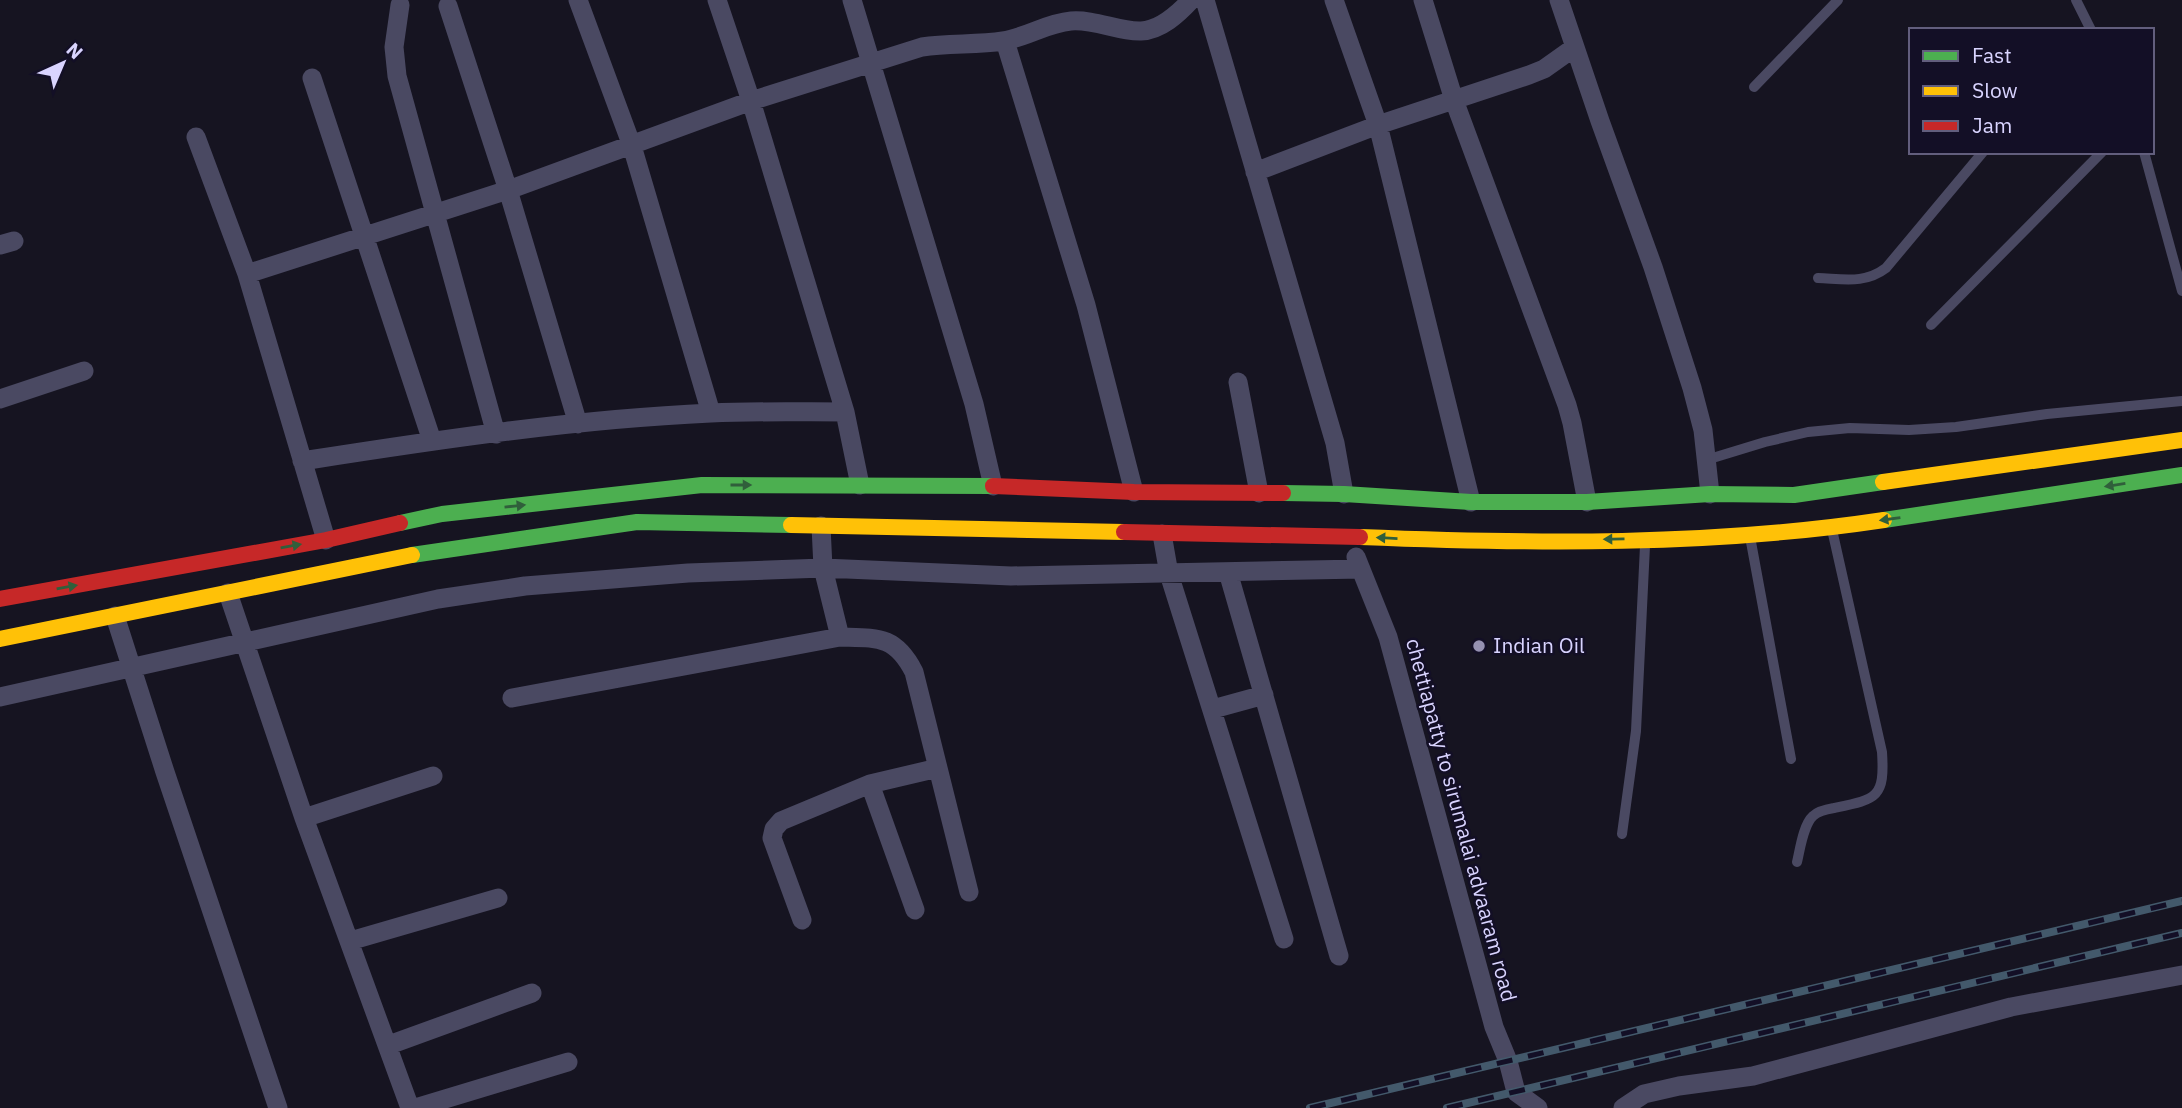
<svg xmlns="http://www.w3.org/2000/svg" width="2182" height="1108" viewBox="0 0 2182 1108" font-family="'IBM Plex Sans',sans-serif">
  <rect width="100%" height="100%" fill="#161421"/>
  <g fill="none" stroke-linecap="round" stroke-linejoin="round">
    <path stroke="#4a4962" stroke-width="10" d="M2076 0 2091 30
      M1754 87 1838 0
      M2144 152 2182 291
      M1818 278C1844 279 1865 284 1886 268L1983 152
      M1931 325 2102 152
      M1706 460 1765 442 1808 432 1850 428 1909 430 1956 427 2047 414 2182 401
      M1751 542 1791 759
      M1622 834 1636 731 1645 546
      M1797 862C1800 850 1803 825 1813 816 1818 811 1828 809 1834 808 1877 799 1885 798 1882 752L1833 534"/>
    <path stroke="#4a4962" stroke-width="19" d="M578 0 632 146 711 413
      M717 0 751 101 845 412 860 485
      M852 0 974 404 993 486
      M1205 0 1335 443 1344 494
      M1334 0 1378 125 1471 502
      M1423 0 1454 100 1567 405 1572 423 1587 502
      M1559 0 1600 121 1653 267 1692 388 1703 430 1710 494
      M400 5 394 47 397 76 496 434
      M448 6 508 190 578 424
      M1005 41 1086 305 1134 492
      M312 78 432 441
      M196 137 247 274 326 540
      M1255 172 1378 125 1529 75 1544 69 1575 47
      M0 245 14 241
      M247 274 508 190 751 101 922 47C949 43 977 45 1003 41 1027 37 1047 23 1071 21 1095 19 1119 32 1141 31 1161 30 1178 14 1191 0
      M1238 382 1259 493
      M0 399 84 371
      M302 461C436 440 576 419 711 413 755 411 800 412 845 412
      M821 526 823 568 840 637C877 638 895 635 914 672L969 892
      M1162 534 1169 574 1284 939
      M1356 557 1388 637 1494 1027 1508 1061 1516 1092 1538 1108
      M1228 572 1339 956
      M228 593 304 818 410 1108
      M115 616 165 772 278 1108
      M0 697 438 599 525 586 688 573 823 568 1011 576 1361 569
      M512 698 840 637
      M1213 709 1264 695
      M870 784 915 910
      M304 818 433 776
      M802 920 772 838 774 829 781 821 870 784 938 768
      M350 941 498 898
      M389 1045 532 993
      M415 1108 568 1062
      M1623 1108 1644 1094 1679 1086 1753 1076 2011 1007 2182 975"/>
    <path stroke="#4caf50" stroke-width="16" d="M1283 493 1344 494 1471 502H1587L1710 494 1794 495 1883 482
      M1884 520 2182 475
      M400 523 442 514 702 485 993 486
      M412 555 637 522 791 525"/>
    <path stroke="#ffc107" stroke-width="16" d="M1883 482 2182 440
      M791 525 1124 532
      M1360 537C1534 544 1711 546 1884 520
      M0 639 412 555"/>
    <path stroke="#c62828" stroke-width="16" d="M993 486 1134 492 1283 493
      M1124 532 1360 537
      M0 599 326 540 400 523"/>
    <defs>
      <path id="rail" d="M1310 1108 2182 901
        M1447 1108 2182 933"/>
    </defs>
    <use href="#rail" stroke="#43596b" stroke-width="8"/>
    <use href="#rail" stroke="#130f26" stroke-width="5" stroke-dasharray="16" stroke-linecap="butt"/>
  </g>
  <defs><path id="oneway-solid" d="M-6-.8H1V-3.2L6.5 0L1 3.2V.8H-6Z" transform="scale(1.75)"/></defs>
  <g fill="#305f3b">
    <use href="#oneway-solid" transform="translate(741 485)"/>
    <use href="#oneway-solid" transform="translate(2115 485) rotate(171)"/>
    <use href="#oneway-solid" transform="translate(515 506) rotate(-6)"/>
    <use href="#oneway-solid" transform="translate(1890 519) rotate(172)"/>
    <use href="#oneway-solid" transform="translate(1387 538) rotate(-177)"/>
    <use href="#oneway-solid" transform="translate(1614 539) rotate(179)"/>
    <use href="#oneway-solid" transform="translate(291 546) rotate(-10)"/>
    <use href="#oneway-solid" transform="translate(67 587) rotate(-10)"/>
  </g>
  <circle fill="#9591b1" stroke="#130f26" stroke-width="2.5" cx="1479" cy="646" r="7"/>
  <g text-anchor="middle" stroke-width="5" stroke-linejoin="round" paint-order="stroke">
    <g font-size="21" fill="#d9d4ff" stroke="#130f26" text-anchor="start">
      <text x="1493" y="653">Indian Oil</text>
    </g>
    <g font-size="21" fill="#d9d4ff" stroke="#130f26">
      <text transform="translate(1461 820) rotate(75)" y="7">chettiapatty to sirumalai advaaram road</text>
    </g>
  </g>
  <rect x="1909" y="28" width="245" height="126" fill="#130f26" stroke="#625e7d" stroke-width="2"/>
  <rect x="1923" y="51" width="35" height="10" fill="#4caf50" stroke="#625e7d" stroke-width="2"/>
  <text x="1972" y="63" font-size="21" fill="#d9d4ff">Fast</text>
  <rect x="1923" y="86" width="35" height="10" fill="#ffc107" stroke="#625e7d" stroke-width="2"/>
  <text x="1972" y="98" font-size="21" fill="#d9d4ff">Slow</text>
  <rect x="1923" y="121" width="35" height="10" fill="#c62828" stroke="#625e7d" stroke-width="2"/>
  <text x="1972" y="133" font-size="21" fill="#d9d4ff">Jam</text>
  <g transform="translate(63 63) rotate(44)" stroke="#130f26" stroke-width="5" paint-order="stroke">
  <path d="M0-5L12 26L0 18L-12 26Z" fill="#d9d4ff"/>
  <text y="-10" font-size="19" font-weight="bold" text-anchor="middle" fill="#d9d4ff">N</text>
  </g>
</svg>
